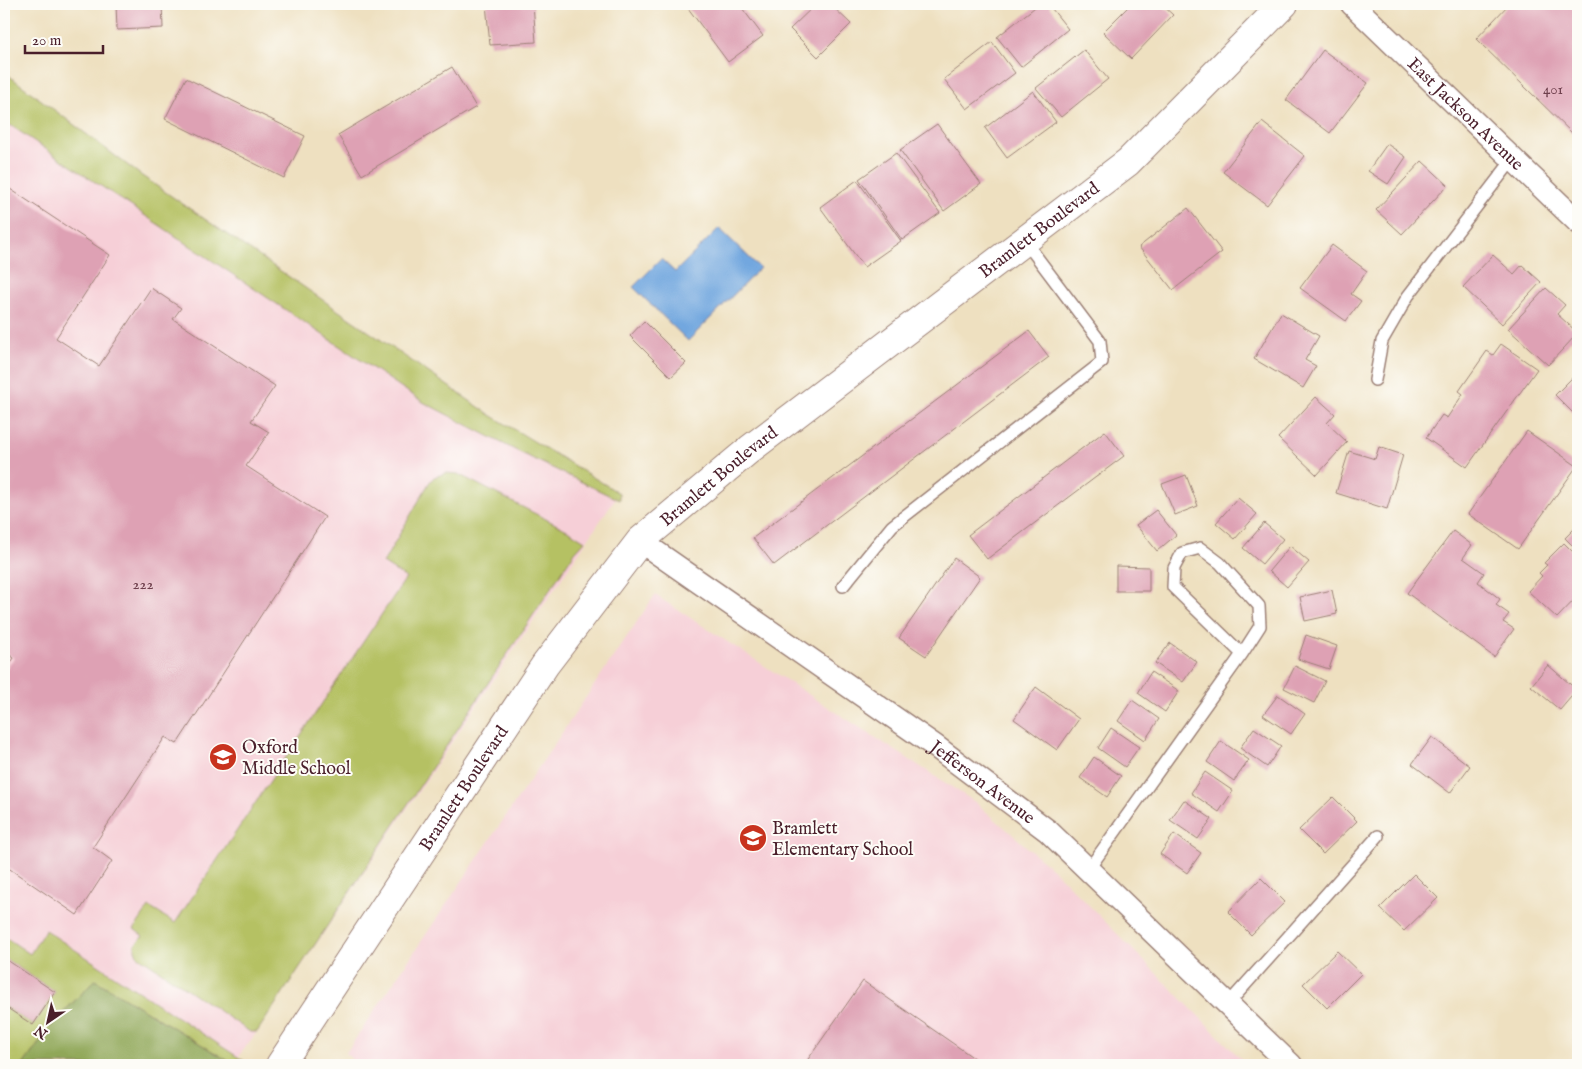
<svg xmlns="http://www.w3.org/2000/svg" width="1582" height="1069" viewBox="0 0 1582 1069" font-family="'IM FELL English',serif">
  <rect width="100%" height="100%" fill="#fdfcf7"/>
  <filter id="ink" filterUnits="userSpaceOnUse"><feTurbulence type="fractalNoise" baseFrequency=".02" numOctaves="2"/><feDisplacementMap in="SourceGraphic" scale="10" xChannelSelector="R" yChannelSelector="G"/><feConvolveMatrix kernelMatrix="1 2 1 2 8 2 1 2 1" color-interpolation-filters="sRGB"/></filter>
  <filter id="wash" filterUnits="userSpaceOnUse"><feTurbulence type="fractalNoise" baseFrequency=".0096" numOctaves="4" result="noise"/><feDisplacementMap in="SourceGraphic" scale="20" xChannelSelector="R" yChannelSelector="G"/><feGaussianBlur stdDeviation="1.12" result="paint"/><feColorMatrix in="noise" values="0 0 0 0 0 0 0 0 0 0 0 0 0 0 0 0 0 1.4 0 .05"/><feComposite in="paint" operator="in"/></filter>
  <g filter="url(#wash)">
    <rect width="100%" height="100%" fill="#eee0c0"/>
    <path fill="#f6cfd7" d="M4 72 142 176 489 414 619 493 257 1032 232 1065 56 1021 23 1065H4Z
      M655 595 975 802 1057 873 1247 1065H357L346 1053Z"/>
    <path fill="#b5c163" stroke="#807047" d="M4 72 142 176 489 414 619 493V500L519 452 423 402 4 121Z
      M446 473 458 474 571 532 585 541 575 552 257 1032H250L137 955 135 950V944L143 936 134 929 149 907 175 923 406 578 383 563 429 483 434 477Z
      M45 930 247 1063 246 1065H235L95 980 56 1020 23 1065H4V1006L33 1025 55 992 4 958V945L8 939 30 954Z"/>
    <path fill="#90a759" stroke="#6d6342" d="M95 980 235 1065H23L56 1020Z"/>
    <path fill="#72a7df" stroke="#5e6385" d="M719 228 760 268 688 341 633 287 661 259 675 272Z"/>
    <g id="blocks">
      <path fill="#dea1b4" d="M116 4H162L163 28 117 30Z
        M486 4H533L536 42 490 45Z
        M685 4H739L763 36 728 62Z
        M816 4H830L851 24 818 57 790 29Z
        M1039 4H1048L1068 29 1021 67 997 37Z
        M1131 4H1161L1173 15 1131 59 1103 32Z
        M1509 4H1578V139L1476 39Z
        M992 42 1015 73 967 109 944 79Z
        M1084 50 1108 79 1061 117 1036 88Z
        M1323 50 1368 83 1330 133 1286 100Z
        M452 67 476 107 362 175 338 135Z
        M186 78 305 136 284 178 165 119Z
        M1033 91 1056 122 1007 158 985 128Z
        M1262 122 1305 156 1267 205 1223 172Z
        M937 124 981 184 944 211 900 150Z
        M1387 144 1406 157 1388 184 1368 171Z
        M896 153 940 213 902 240 859 179Z
        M1422 161 1448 185 1402 234 1376 210Z
        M857 180 901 241 864 267 820 207Z
        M4 185 110 255 56 338 99 366 151 288 181 308 173 319 275 386 251 421 269 432 246 466 325 517 177 744 165 737 93 847 112 861 77 915 4 865V673L14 658 4 651Z
        M1188 208 1222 252 1173 290 1139 247Z
        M1332 245 1367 271 1351 294 1361 301 1346 321 1300 288Z
        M1493 255 1514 274 1522 265 1541 282 1502 324 1463 287Z
        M1546 288 1565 305 1557 314 1578 333 1548 365 1508 329Z
        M1281 313 1319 336 1305 360 1316 366 1303 388 1254 359Z
        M644 321 686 363 671 377 630 336Z
        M1029 331 1049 357 774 565 753 538Z
        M1501 344 1537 369 1467 467 1426 438 1442 415 1447 418 1463 394 1459 391 1487 351 1493 355Z
        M1578 372V418L1555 395Z
        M1316 397 1335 414 1327 423 1347 442 1317 475 1278 438Z
        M1105 431 1124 456 987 559 968 535Z
        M1527 431 1577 466 1518 549 1468 514Z
        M1379 447 1403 455 1387 509 1336 493 1349 451 1375 459Z
        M1186 475 1198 506 1175 515 1162 484Z
        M1238 498 1257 514 1235 539 1216 523Z
        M1156 510 1176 535 1157 551 1136 525Z
        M1264 523 1283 539 1262 564 1243 548Z
        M1578 525V551L1565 538Z
        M1453 531 1472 545 1463 558 1484 573 1478 582 1500 599 1496 605 1509 614 1503 622 1514 629 1494 657 1407 593Z
        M1564 543 1578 557V596L1557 618 1528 591 1542 576 1539 573 1547 565 1544 563Z
        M1290 546 1309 562 1287 587 1269 571Z
        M954 558 980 577 926 656 899 638Z
        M1116 566 1149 567V591H1116Z
        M1332 590 1337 614 1305 621 1300 597Z
        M1306 635 1337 646 1329 669 1298 659Z
        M1170 643 1197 662 1183 682 1155 663Z
        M1548 665 1577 690 1560 710 1531 686Z
        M1295 666 1325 681 1314 703 1284 688Z
        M1151 672 1179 691 1165 712 1138 693Z
        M1036 687 1079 719 1057 750 1014 719Z
        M1278 695 1305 714 1291 734 1263 715Z
        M1132 700 1159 719 1145 740 1118 721Z
        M1111 728 1139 747 1125 767 1098 748Z
        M1254 728 1281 746 1267 767 1240 748Z
        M1432 737 1470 766 1450 793 1412 764Z
        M1221 741 1249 760 1234 781 1207 762Z
        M1094 757 1121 776 1107 797 1080 778Z
        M1205 772 1233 791 1219 812 1191 793Z
        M1333 797 1357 821 1323 854 1299 830Z
        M1184 800 1212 819 1198 839 1170 820Z
        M1174 834 1201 853 1187 873 1160 854Z
        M1414 874 1438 898 1404 931 1380 908Z
        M1261 878 1285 902 1251 935 1228 912Z
        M1337 951 1361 974 1327 1008 1303 984Z
        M4 958 55 992 33 1025 4 1006Z
        M863 981 984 1065H804Z"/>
    </g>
  </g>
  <g filter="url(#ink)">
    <use href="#blocks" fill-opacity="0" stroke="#9c8076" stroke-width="1"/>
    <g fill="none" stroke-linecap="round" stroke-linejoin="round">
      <defs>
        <path id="service" d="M1375 380 1382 341 1408 296 1513 159
          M843 586 892 526 1102 362 1100 341 1024 240
          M1088 870 1242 654 1260 626 1259 606 1220 563 1200 548 1182 553 1174 568 1173 587 1242 654
          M1228 1004 1378 836"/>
        <g id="minor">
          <path id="s1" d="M1352 4 1578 222"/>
          <path id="s2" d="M640 541 935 746 1048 831 1291 1065"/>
        </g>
        <g id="tertiary">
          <path id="s3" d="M280 1065 545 665 640 541 750 449 1128 162 1284 4"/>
        </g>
      </defs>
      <use href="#service" stroke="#9c8076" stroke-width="14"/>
      <use href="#minor" stroke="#9c8076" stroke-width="25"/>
      <use href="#tertiary" stroke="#9c8076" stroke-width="30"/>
      <use href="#service" stroke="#fff" stroke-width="11"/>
      <use href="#minor" stroke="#fff" stroke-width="22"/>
      <use href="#tertiary" stroke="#fff" stroke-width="28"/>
    </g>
  </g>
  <defs>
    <symbol id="school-disc" viewBox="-11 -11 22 22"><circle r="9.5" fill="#c8321e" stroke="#fdfcf7"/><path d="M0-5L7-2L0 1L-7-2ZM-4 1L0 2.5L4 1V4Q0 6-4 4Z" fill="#fff"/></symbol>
  </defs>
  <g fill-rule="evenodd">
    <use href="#school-disc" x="207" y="741" width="32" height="32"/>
    <use href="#school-disc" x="737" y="822" width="32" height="32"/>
  </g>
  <g text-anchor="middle" stroke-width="4" stroke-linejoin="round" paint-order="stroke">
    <g font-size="15" fill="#6f404d">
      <text x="1553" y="94">401</text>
      <text x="143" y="589">222</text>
    </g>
    <g font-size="18" fill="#4a1f2b" stroke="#fdfcf7">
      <text dy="6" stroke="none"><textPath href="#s1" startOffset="158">East Jackson Avenue</textPath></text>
      <text dy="6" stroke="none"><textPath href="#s3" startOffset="1142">Bramlett Boulevard</textPath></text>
      <text dy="6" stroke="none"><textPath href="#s3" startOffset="738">Bramlett Boulevard</textPath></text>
      <text dy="6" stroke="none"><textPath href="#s2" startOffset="419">Jefferson Avenue</textPath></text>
      <text dy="6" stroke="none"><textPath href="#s3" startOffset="332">Bramlett Boulevard</textPath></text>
    </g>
    <g font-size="18" fill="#4a1f2b" stroke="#fdfcf7" text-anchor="start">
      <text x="242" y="753">Oxford<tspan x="242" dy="21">Middle School</tspan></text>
      <text x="772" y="834">Bramlett<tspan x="772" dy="21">Elementary School</tspan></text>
    </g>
  </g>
  <rect width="1582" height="1069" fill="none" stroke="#fdfcf7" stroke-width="20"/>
  <g transform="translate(48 1022) rotate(214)" stroke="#fdfcf7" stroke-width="4" paint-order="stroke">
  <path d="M0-4L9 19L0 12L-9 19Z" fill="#4a1f2b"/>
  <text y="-8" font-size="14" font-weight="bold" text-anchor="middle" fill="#4a1f2b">N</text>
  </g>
  <path d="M25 45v8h78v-8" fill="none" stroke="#4a1f2b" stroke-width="2.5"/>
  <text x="32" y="45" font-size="15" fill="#4a1f2b" stroke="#fdfcf7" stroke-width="4" paint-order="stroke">20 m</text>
</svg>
